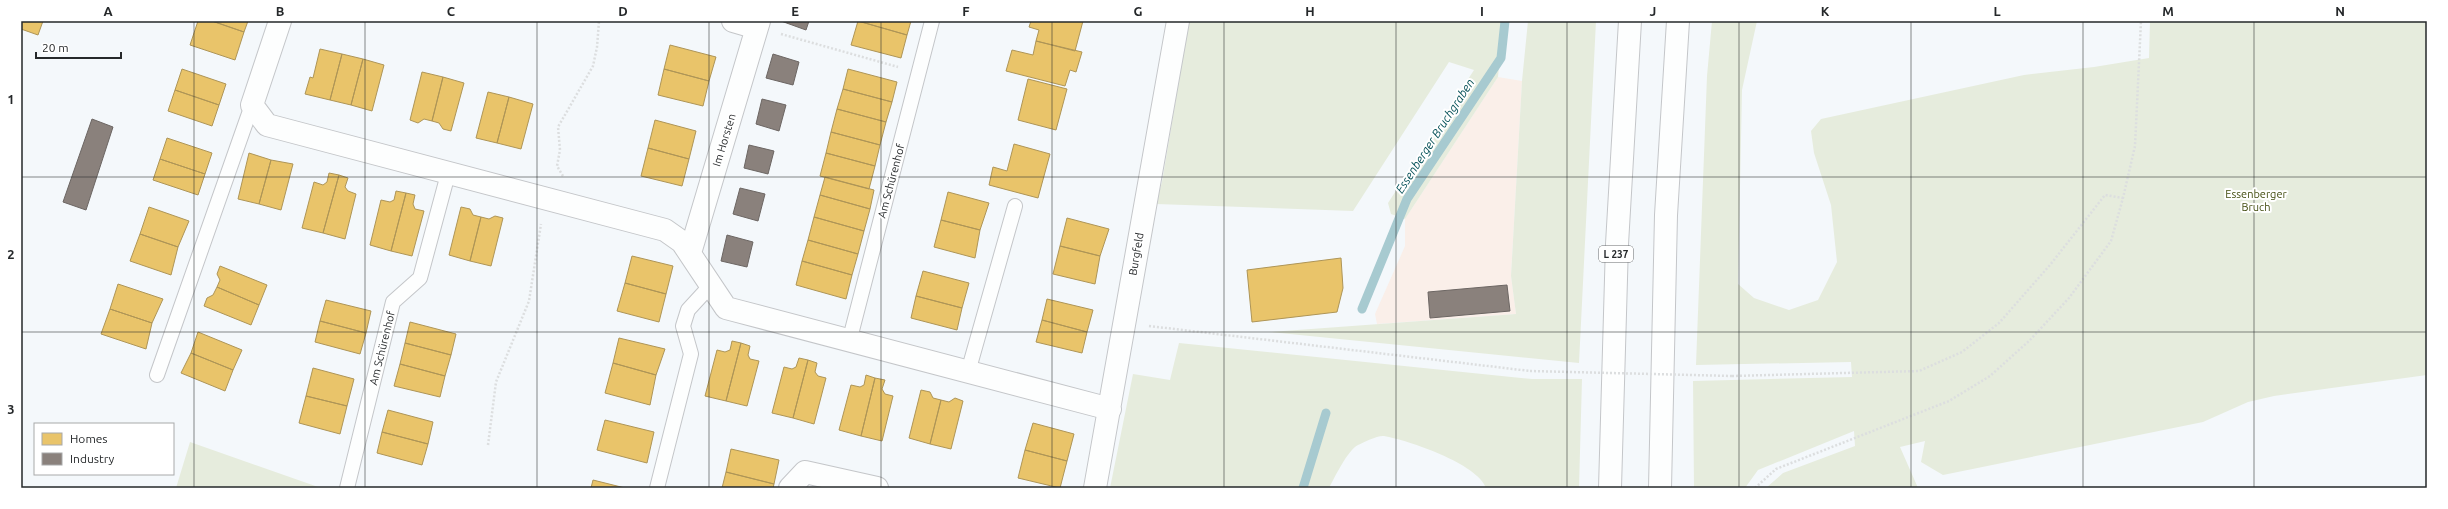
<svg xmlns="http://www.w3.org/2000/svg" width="2448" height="509" viewBox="0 0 2448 509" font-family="Ubuntu,sans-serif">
  <rect width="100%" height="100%" fill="#f4f8fb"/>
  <path fill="#faefe9" d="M1498 77 1522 81 1511 276 1516 314 1377 324 1375 314 1405 246V219Z"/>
  <path fill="#e6ecdd" d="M1189 21H1503L1498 77 1405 219 1391 214 1388 203 1474 70 1449 62 1353 211 1156 204 1162 182Z
    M1528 21H1596L1579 363 1269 332 1516 314 1511 276 1522 81Z
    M1712 21H1757L1742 90 1738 284 1754 298 1789 310 1818 300 1837 262 1831 205 1814 153 1811 131 1821 119 2024 75 2094 67 2149 58 2150 21H2427V375L2274 396 2248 402 2203 422 1943 475 1921 462 1925 441 1900 447 1918 488H1766L1783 473 1855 446 1854 431 1758 470 1745 488H1694L1693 381 1852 377 1851 362 1696 365 1707 76Z
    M1179 343 1532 379H1582L1579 488H1486C1478 464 1408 440 1384 436 1378 435 1364 442 1358 445 1347 451 1335 477 1329 488H1110L1133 374 1170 380Z
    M190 442 321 488H176Z"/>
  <path fill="#e9c46a" stroke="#ae9557" d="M21 21H43L38 35 21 29Z
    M198 21H212L244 32 235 60 190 45Z
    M212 21H248L244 32Z
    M858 21 907 35 901 58 851 45Z
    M858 21H911L907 35Z
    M1031 21H1083L1075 51 1036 41 1039 30 1029 27Z
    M1036 41 1082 52 1076 72 1070 70 1065 86 1006 71 1012 50 1033 55Z
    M670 45 716 57 709 81 664 69Z
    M320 49 342 54 330 100 305 94 310 77 313 78Z
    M342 54 363 59 351 105 330 100Z
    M363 59 384 65 372 111 351 105Z
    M182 69 226 84 219 105 175 90Z
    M664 69 709 81 703 106 658 95Z
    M848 69 897 82 892 102 843 89Z
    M422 72 443 77 432 121 424 119 418 123 410 120Z
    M443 77 464 83 451 131 443 129 439 123 432 121Z
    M1028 79 1067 89 1056 130 1018 120Z
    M843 89 892 102 886 122 837 109Z
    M175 90 219 105 212 126 168 111Z
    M488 92 509 97 497 143 476 138Z
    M509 97 533 104 521 149 497 143Z
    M837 109 886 122 880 145 831 132Z
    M655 120 696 131 689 159 648 148Z
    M831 132 880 145 875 166 826 153Z
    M167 138 212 153 205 174 160 159Z
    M1014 144 1050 154 1038 198 989 185 993 167 1007 171Z
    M648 148 689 159 682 186 641 176Z
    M249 153 271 160 259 204 238 199Z
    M826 153 875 166 869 189 820 176Z
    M160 159 205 174 198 195 153 180Z
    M271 160 293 164 281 210 259 204Z
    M329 173 339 175 323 233 302 228 314 182 323 185 327 182Z
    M339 175 348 178 345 187 348 191 356 194 345 239 323 233Z
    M825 177 874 190 870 209 820 195Z
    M396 191 406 193 391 251 370 245 381 200 390 202 394 200Z
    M948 192 989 203 980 230 941 220Z
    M406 193 415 195 413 204 415 209 424 211 412 256 391 251Z
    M820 195 870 209 864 231 814 217Z
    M149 207 189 221 178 247 140 234Z
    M461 207 470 209 473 215 481 217 470 261 449 255Z
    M495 216 503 218 491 266 470 261 481 217 489 219Z
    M814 217 864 231 858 254 808 240Z
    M1067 218 1109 229 1100 256 1060 246Z
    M941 220 980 230 975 258 934 247Z
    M140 234 178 247 171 275 130 261Z
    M808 240 858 254 852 275 802 261Z
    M1060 246 1100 256 1095 284 1053 274Z
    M632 256 673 266 666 294 625 283Z
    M1341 258 1343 288 1337 312 1252 322 1247 270Z
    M802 261 852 275 846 299 796 285Z
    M220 266 267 285 259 305 217 287 220 280 217 274Z
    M923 271 969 283 962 308 916 296Z
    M625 283 666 294 659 322 617 311Z
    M118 284 163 299 152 323 110 309Z
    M217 287 259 305 251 325 204 306 207 298 213 295Z
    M916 296 962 308 957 330 911 318Z
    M1047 299 1093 310 1087 332 1042 320Z
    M326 300 371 311 366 333 320 321Z
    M110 309 152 323 146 349 101 334Z
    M1042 320 1087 332 1082 353 1036 342Z
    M320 321 366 333 360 354 315 342Z
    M410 322 456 334 451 355 405 343Z
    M198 332 242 350 233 370 191 353Z
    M619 338 665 349 656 375 613 363Z
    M732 341 741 343 726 401 705 396 717 350 725 352 730 350Z
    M405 343 451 355 445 376 400 364Z
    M741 343 750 346 748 355 750 359 759 361 747 406 726 401Z
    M191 353 233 370 225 391 181 373Z
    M799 358 808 360 793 418 772 413 784 367 792 369 796 367Z
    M808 360 817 363 815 372 818 376 826 378 814 424 793 418Z
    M613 363 656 375 650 405 605 393Z
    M400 364 445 376 440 397 394 386Z
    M313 368 354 379 347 406 306 396Z
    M866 375 875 378 861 436 839 430 851 385 860 387 864 385Z
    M875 378 885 380 882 389 885 394 893 396 882 441 861 436Z
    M921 390 930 392 933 398 941 400 930 444 909 438Z
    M306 396 347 406 340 434 299 423Z
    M955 398 963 401 951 449 930 444 941 400 949 402Z
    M388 410 433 422 428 444 382 432Z
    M605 420 654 432 647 463 597 450Z
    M1033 423 1074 434 1067 461 1025 450Z
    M382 432 428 444 422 465 377 453Z
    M731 449 779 460 774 484 726 472Z
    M1025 450 1067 461 1060 488 1018 478Z
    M726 472 774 484 773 488H722Z
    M593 480 625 488H591Z"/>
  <path fill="#8a817c" stroke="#6c6663" d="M781 21H809L806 30Z
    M773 54 799 62 793 85 766 78Z
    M762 99 786 105 779 131 756 124Z
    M92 119 113 127 86 210 63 202Z
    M749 145 774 151 768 174 744 168Z
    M740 188 765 194 758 221 733 214Z
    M727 235 753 242 747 267 721 261Z
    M1507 285 1510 311 1430 318 1428 292Z"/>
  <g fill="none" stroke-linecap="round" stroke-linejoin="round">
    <path stroke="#a7cad0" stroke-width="9" d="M1362 309 1407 199 1501 58 1505 21
      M1303 488 1326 413"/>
    <defs>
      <path id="service" d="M849 342 932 21
        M968 372 1015 206
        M157 375 252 105
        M347 488 393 302 420 278 448 174
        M657 488 691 354 683 326 688 310 711 285"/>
      <path id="minor" d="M280 21 252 105 267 125 665 230 682 242 726 308 1110 409
        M733 21 757 28
        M690 253 759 21
        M790 488 805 472 877 488
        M1095 488 1178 21"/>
      <path id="trunk" d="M1610 488 1617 244 1630 21
        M1660 488 1666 215 1678 21"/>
    </defs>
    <use href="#service" stroke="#c4c6c9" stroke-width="16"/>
    <use href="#minor" stroke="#c4c6c9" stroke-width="24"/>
    <use href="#trunk" stroke="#c4c6c9" stroke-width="24"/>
    <path stroke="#dcdedf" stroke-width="2.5" stroke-dasharray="2 2" stroke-linecap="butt" d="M781 34 898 67
      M563 176 557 166 560 150 558 127 593 66 597 47 599 21
      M1149 326 1530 371
      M1732 376 1919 371 1962 352 1999 323 2050 265 2105 195 2123 198
      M488 445 496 382 529 301 541 224
      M1755 488 1776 469 1949 401 1990 376 2029 341 2069 298 2111 241 2123 198 2135 146 2141 21"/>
    <use href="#service" stroke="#fdfefe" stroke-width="14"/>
    <use href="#minor" stroke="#fdfefe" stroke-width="22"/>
    <use href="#trunk" stroke="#fdfefe" stroke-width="22"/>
    <path stroke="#dcdedf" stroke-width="2.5" stroke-dasharray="2 2" stroke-linecap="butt" d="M1530 371 1732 376"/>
  </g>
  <path fill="none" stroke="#25282a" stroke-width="1" stroke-opacity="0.55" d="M194 21V488M365 21V488M537 21V488M709 21V488M881 21V488M1052 21V488M1224 21V488M1396 21V488M1567 21V488M1739 21V488M1911 21V488M2083 21V488M2254 21V488M21 177H2427M21 332H2427"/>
  <g text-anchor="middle" stroke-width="4" stroke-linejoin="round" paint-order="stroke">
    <rect fill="#fff" stroke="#66686a" stroke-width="1" x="1599" y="246" width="34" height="16" rx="3"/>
    <g font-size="10" font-weight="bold" fill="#25282a">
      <text x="1616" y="258">L 237</text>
    </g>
    <g font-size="11" fill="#25282a" stroke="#fff">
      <text transform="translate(724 140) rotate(-73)" y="4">Im Horsten</text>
      <text transform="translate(891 181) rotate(-75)" y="4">Am Schürenhof</text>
      <text transform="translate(1136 254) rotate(-80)" y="4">Burgfeld</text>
      <text transform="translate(382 348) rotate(-76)" y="4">Am Schürenhof</text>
    </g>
    <g font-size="11" fill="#444e12" stroke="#fff">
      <text x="2256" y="198">Essenberger<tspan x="2256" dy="13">Bruch</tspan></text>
    </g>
    <g font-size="12" font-style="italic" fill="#065158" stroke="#fff">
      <text transform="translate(1435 136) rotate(-57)" y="4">Essenberger Bruchgraben</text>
    </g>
  </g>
  <rect width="2448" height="509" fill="none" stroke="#ffffff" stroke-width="44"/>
  <rect x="34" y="423" width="140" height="52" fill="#ffffff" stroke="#a8a9aa"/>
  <rect x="42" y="433" width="20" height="12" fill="#e9c46a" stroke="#a8a9aa"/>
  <text x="70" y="443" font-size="12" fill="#25282a">Homes</text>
  <rect x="42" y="453" width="20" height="12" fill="#8a817c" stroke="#a8a9aa"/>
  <text x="70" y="463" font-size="12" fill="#25282a">Industry</text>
  <path d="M36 52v6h85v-6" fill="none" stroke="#25282a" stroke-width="2"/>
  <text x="42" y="52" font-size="12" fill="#25282a" stroke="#ffffff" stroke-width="3" paint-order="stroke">20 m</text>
  <rect x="22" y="22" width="2404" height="465" fill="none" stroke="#25282a" stroke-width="1.5"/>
  <g font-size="13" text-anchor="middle" font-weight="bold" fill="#25282a">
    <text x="108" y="16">A</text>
    <text x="280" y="16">B</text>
    <text x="451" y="16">C</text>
    <text x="623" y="16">D</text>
    <text x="795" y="16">E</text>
    <text x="966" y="16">F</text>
    <text x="1138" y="16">G</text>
    <text x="1310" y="16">H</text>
    <text x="1482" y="16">I</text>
    <text x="1653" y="16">J</text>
    <text x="1825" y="16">K</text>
    <text x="1997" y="16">L</text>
    <text x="2168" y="16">M</text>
    <text x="2340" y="16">N</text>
    <text x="11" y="104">1</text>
    <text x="11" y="259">2</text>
    <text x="11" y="414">3</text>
  </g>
</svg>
